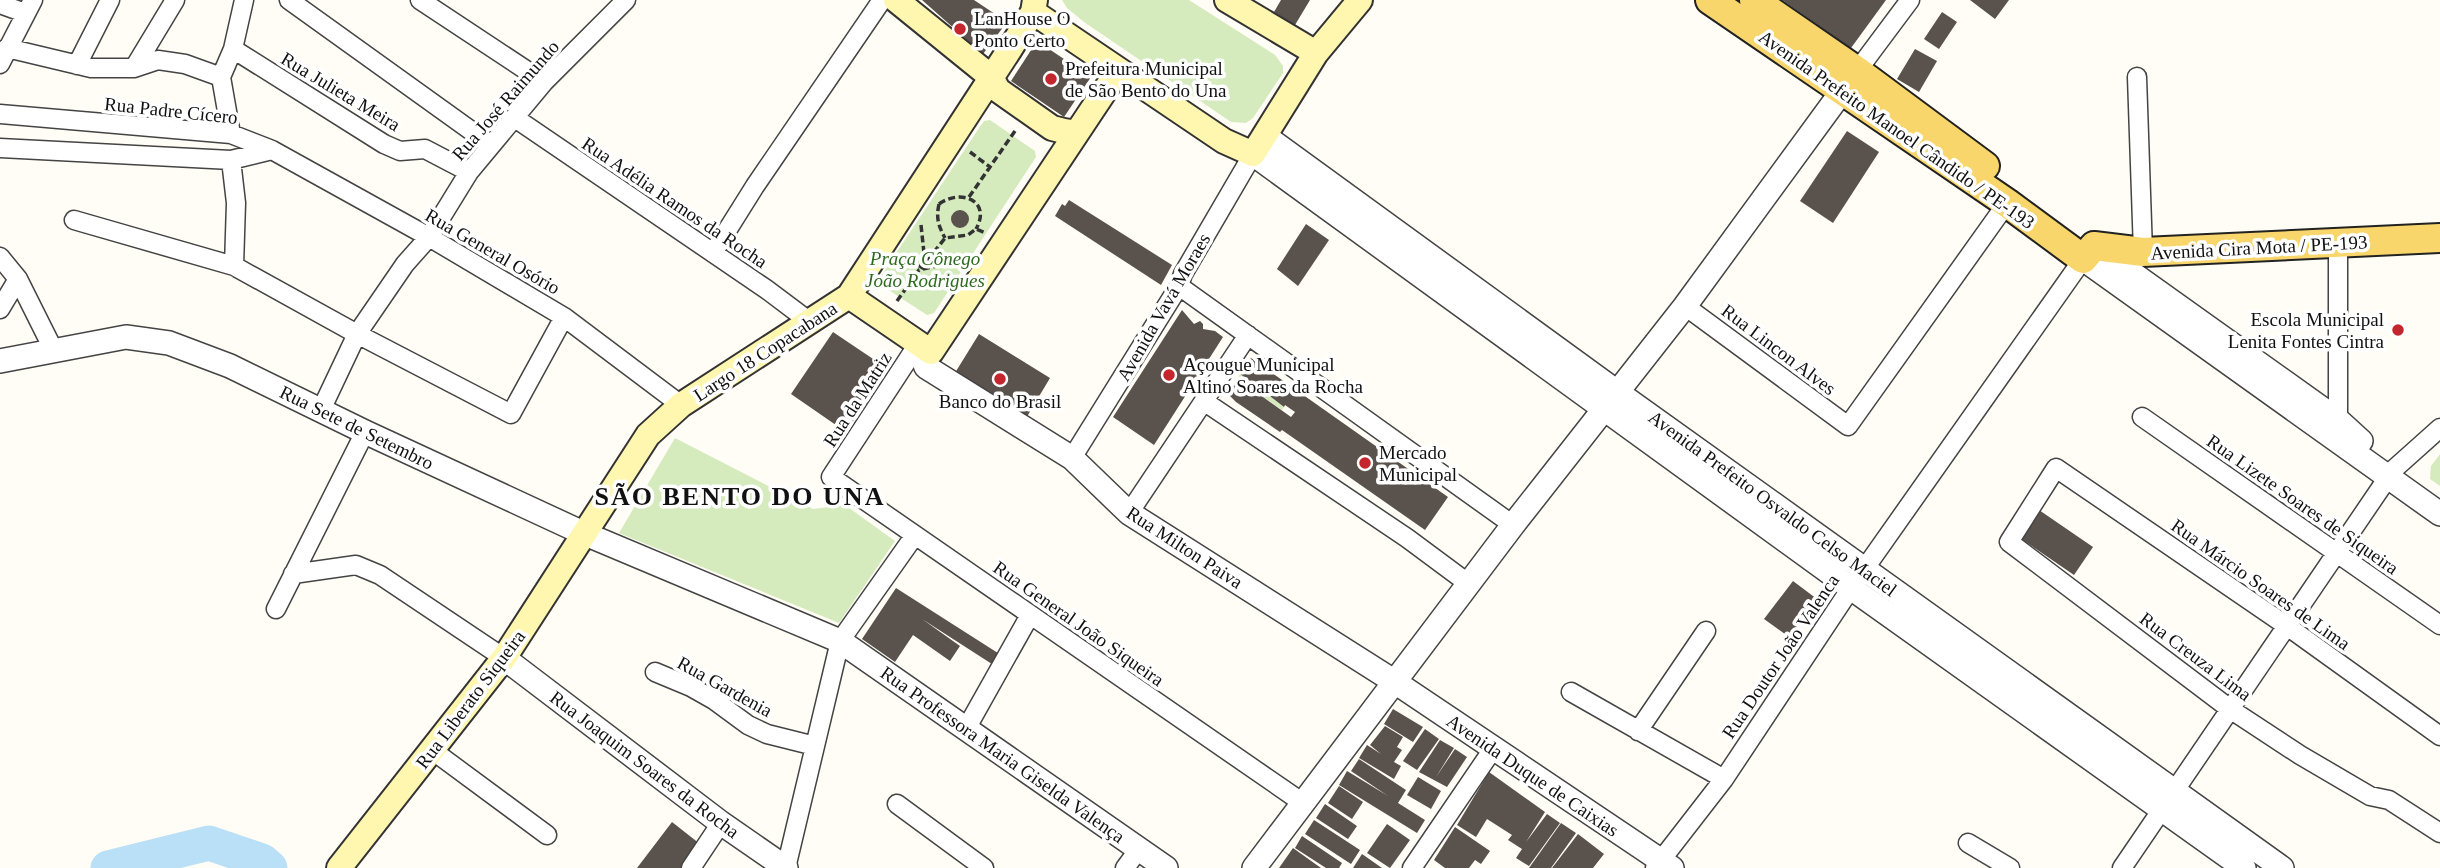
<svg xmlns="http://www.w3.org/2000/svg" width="2440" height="868" viewBox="0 0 2440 868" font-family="Georgia,serif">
  <rect width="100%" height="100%" fill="#fffdf5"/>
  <path fill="#d5ebbd" d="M1062 0H1189L1275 55 1283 66V73L1253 118 1246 123 1231 122 1084 22 1067 8Z
    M990 120 1035 151 1036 157 934 313 927 315 884 287 879 279 979 128 984 121Z
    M1240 374 1284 407 1282 410 1237 379Z
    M675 438 813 509 845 505 895 541 839 623 619 533Z
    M2440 454V486L2430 479 2431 466Z"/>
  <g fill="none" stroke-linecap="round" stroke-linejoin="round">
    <path stroke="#b9e0f7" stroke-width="35" d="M108 868 209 843 262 861 270 868"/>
  </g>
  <path fill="#5a524d" d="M922 0H974L1007 22 983 54Z
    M1281 0H1310L1295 25 1274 12Z
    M1782 0H1886L1851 48Z
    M1970 0H2009L1995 19Z
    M1942 12 1957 22 1939 49 1924 39Z
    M1037 41 1091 77 1064 117 1011 81Z
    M1915 49 1937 61 1919 92 1897 79Z
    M1847 131 1879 152 1833 223 1800 201Z
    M1069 200 1172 265 1161 285 1055 216 1062 204 1065 206Z
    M951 219a9 9 0 1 1 18 0a9 9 0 1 1-18 0Z
    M1306 224 1329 240 1298 286 1277 269Z
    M1182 310 1194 324 1200 321 1203 324V329L1215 331 1223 337 1154 445 1113 417Z
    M833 332 888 369 846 432 791 394Z
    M979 334 1050 378 1022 425 950 381Z
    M1251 358 1448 497 1425 530 1282 430 1280 432 1236 402 1228 394 1238 379 1291 417 1295 412 1285 405 1284 407 1262 390 1259 391 1258 387 1240 374Z
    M2039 510 2093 547 2074 575 2020 538Z
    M1793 581 1817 599 1789 637 1764 619Z
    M896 588 1001 655 995 666 922 619 960 646 950 661 913 635 895 662 862 639Z
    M1393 709 1423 727 1413 742 1384 724Z
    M1385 726 1403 737 1397 747 1402 750 1394 762 1401 766 1394 779 1359 758 1367 745 1381 754 1370 745Z
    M1425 729 1439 739 1417 770 1403 761Z
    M1440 740 1454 748 1436 777 1455 749 1467 757 1447 787 1419 772Z
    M1359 759 1406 790 1398 803 1425 820 1417 833 1339 785 1347 771 1388 796 1351 771Z
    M1489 772 1545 812 1526 842 1547 814 1560 823 1529 866 1516 858 1522 849 1508 840 1512 835 1487 819 1476 837 1457 825Z
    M1418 777 1441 791 1431 809 1407 795Z
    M1339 786 1363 802 1352 819 1328 803Z
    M1325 804 1357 826 1348 839 1316 818Z
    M1314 820 1360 850 1351 864 1305 834Z
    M672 822 700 844 682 868H637Z
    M1561 823 1576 833 1551 868H1529Z
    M1387 824 1410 840 1390 868 1367 853Z
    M1455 827 1490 851 1481 864 1475 860 1469 868H1445L1434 860Z
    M1578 834 1604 854 1593 868H1552Z
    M1302 836 1342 863 1339 868H1326L1295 848Z
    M1293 848 1321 868H1279Z
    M1362 854 1382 868H1353Z"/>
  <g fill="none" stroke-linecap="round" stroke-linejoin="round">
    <defs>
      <path id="minor" d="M289 0 491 145
        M420 0 544 82
        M0 4 25 13
        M7 48 91 68H134L158 60 185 64 221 77
        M233 49 384 144 400 151 425 149 469 172
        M0 64 33 0
        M77 65 110 0
        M134 68 175 0
        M1857 71 1910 0
        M2137 77 2143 252
        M0 114 231 134 272 150 429 237 564 317 681 405
        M515 118 766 289 810 322
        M231 134 221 77 233 49 244 0
        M0 148 231 160 272 150
        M231 160 236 203 234 266
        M74 220 234 266 357 334 511 414 564 317
        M713 253 755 186 882 0
        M0 257 18 279 54 351
        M1179 286 1513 525
        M1685 306 1848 426 2007 203
        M0 309 18 279
        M918 344 831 477 1303 803
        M1205 402 1407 538 1469 584
        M321 410 357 334 405 264 429 237 469 172 544 82 626 0
        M2142 417 2440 625
        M2338 420V244
        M1072 458 1179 286 1183 274 1253 154
        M1129 513 1248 335
        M293 574 356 565 380 575 504 658
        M276 609 365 432
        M655 672 691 687 714 700 748 725 767 734 815 746
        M1571 692 1724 779
        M966 729 1030 615
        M1638 731 1706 631
        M2440 736 2287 626 2056 468 2009 542 2230 709 2300 755 2370 796 2389 800 2440 833
        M432 750 547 835
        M897 804 984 868
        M1968 843 2010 868
        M691 868 721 823
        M786 868 840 641 915 535
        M1125 868 1139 849
        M1412 868 1493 749
        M1655 868 1724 779 1851 588 2083 259
        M2122 868 2393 470 2440 428"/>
      <path id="tertiary" d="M1265 136 1617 392 2282 868
        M1253 154 1851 588 2244 868
        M2094 246 2338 420 2361 441
        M2083 259 2440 514
        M931 352 924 362 926 367 1072 458 1129 513 1395 682 1672 868
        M0 361 126 337 169 343 230 366 365 432 583 533 840 641 1166 868
        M504 658 721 823 786 868
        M1254 868 1513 525 1685 306 1851 79"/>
      <path id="secondary" d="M896 0 991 77 998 90 1052 128 1068 132 1078 131
        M1227 0 1316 53
        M1033 12 1224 141 1253 154 1316 53 1360 0
        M849 296 931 352 1118 71
        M339 868 504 658 648 435 681 405 849 296 1010 49 1033 12 1035 0"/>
      <path id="primary" d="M1710 0 2007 203 2083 259 2094 246 2143 252 2440 238
        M1754 0 1857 71 1985 166"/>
    </defs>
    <use href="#minor" stroke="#444" stroke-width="21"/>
    <use href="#tertiary" stroke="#444" stroke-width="26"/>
    <use href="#secondary" stroke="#333" stroke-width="28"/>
    <use href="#primary" stroke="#222" stroke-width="32"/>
    <path stroke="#333" stroke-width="3.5" stroke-dasharray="7 3.5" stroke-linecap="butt" d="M970 152 990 167
      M969 197 1015 131
      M939 204C961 188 992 201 976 229
      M939 204C936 218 938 225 945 238
      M921 225 924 253 928 261 938 265
      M920 268 924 253
      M921 269 945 238 968 235 976 229 986 233
      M897 301 919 270 969 259"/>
    <use href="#minor" stroke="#fff" stroke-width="18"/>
    <use href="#tertiary" stroke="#fff" stroke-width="23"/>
    <use href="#secondary" stroke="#fff6b0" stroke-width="24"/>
    <use href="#primary" stroke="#f9d66b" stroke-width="28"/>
  </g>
  <g fill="#c4262e" stroke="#fff" stroke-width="2.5">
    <circle cx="960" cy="29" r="7"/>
    <circle cx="1051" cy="79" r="7"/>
    <circle cx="2398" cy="330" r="7"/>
    <circle cx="1169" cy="375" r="7"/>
    <circle cx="1000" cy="379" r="7"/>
    <circle cx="1365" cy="463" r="7"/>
  </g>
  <g text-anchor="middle" stroke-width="7" stroke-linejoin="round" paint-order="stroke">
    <g font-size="19" fill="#111" stroke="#fff" text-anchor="start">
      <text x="974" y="25">LanHouse O<tspan x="974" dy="22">Ponto Certo</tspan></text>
      <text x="1065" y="75">Prefeitura Municipal<tspan x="1065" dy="22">de São Bento do Una</tspan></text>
      <text x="2384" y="326" text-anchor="end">Escola Municipal<tspan x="2384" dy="22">Lenita Fontes Cintra</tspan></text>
      <text x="1183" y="371">Açougue Municipal<tspan x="1183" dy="22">Altino Soares da Rocha</tspan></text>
      <text x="1000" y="408" text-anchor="middle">Banco do Brasil</text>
      <text x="1379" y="459">Mercado<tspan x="1379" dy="22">Municipal</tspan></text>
    </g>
    <g font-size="19" fill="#111" stroke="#fff">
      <text transform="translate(341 91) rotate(31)" y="7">Rua Julieta Meira</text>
      <text transform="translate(505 100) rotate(-49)" y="7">Rua José Raimundo</text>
      <text transform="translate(171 110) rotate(6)" y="7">Rua Padre Cícero</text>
      <text transform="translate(1897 129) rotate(35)" y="7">Avenida Prefeito Manoel Cândido / PE-193</text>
      <text transform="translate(675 202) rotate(34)" y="7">Rua Adélia Ramos da Rocha</text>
      <text transform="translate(2259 247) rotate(-3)" y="7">Avenida Cira Mota / PE-193</text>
      <text transform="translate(493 251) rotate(30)" y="7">Rua General Osório</text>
      <text transform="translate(1163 307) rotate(-60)" y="7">Avenida Vavá Moraes</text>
      <text transform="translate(1779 349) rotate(37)" y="7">Rua Lincon Alves</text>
      <text transform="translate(765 351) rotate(-33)" y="7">Largo 18 Copacabana</text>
      <text transform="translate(857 399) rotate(-57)" y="7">Rua da Matriz</text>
      <text transform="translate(357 427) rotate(26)" y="7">Rua Sete de Setembro</text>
      <text transform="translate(1773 503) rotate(36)" y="7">Avenida Prefeito Osvaldo Celso Maciel</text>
      <text transform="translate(2303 504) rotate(35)" y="7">Rua Lizete Soares de Siqueira</text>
      <text transform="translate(1185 547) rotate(33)" y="7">Rua Milton Paiva</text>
      <text transform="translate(2261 584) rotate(35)" y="7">Rua Márcio Soares de Lima</text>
      <text transform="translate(1079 623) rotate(35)" y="7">Rua General João Siqueira</text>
      <text transform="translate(1780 656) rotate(-56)" y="7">Rua Doutor João Valenca</text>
      <text transform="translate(2196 656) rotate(37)" y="7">Rua Creuza Lima</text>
      <text transform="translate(725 686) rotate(29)" y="7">Rua Gardenia</text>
      <text transform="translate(470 699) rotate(-53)" y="7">Rua Liberato Siqueira</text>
      <text transform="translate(1003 754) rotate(35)" y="7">Rua Professora Maria Giselda Valença</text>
      <text transform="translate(645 764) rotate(37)" y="7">Rua Joaquim Soares da Rocha</text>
      <text transform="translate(1533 775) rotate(34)" y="7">Avenida Duque de Caixias</text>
    </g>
    <g font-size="19" font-style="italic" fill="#2f6b1f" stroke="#fff">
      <text x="925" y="265">Praça Cônego<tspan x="925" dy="22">João Rodrigues</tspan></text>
    </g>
    <g font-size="26" font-weight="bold" letter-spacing="2" fill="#111" stroke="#fff">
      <text x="740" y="505">SÃO BENTO DO UNA</text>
    </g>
  </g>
</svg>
